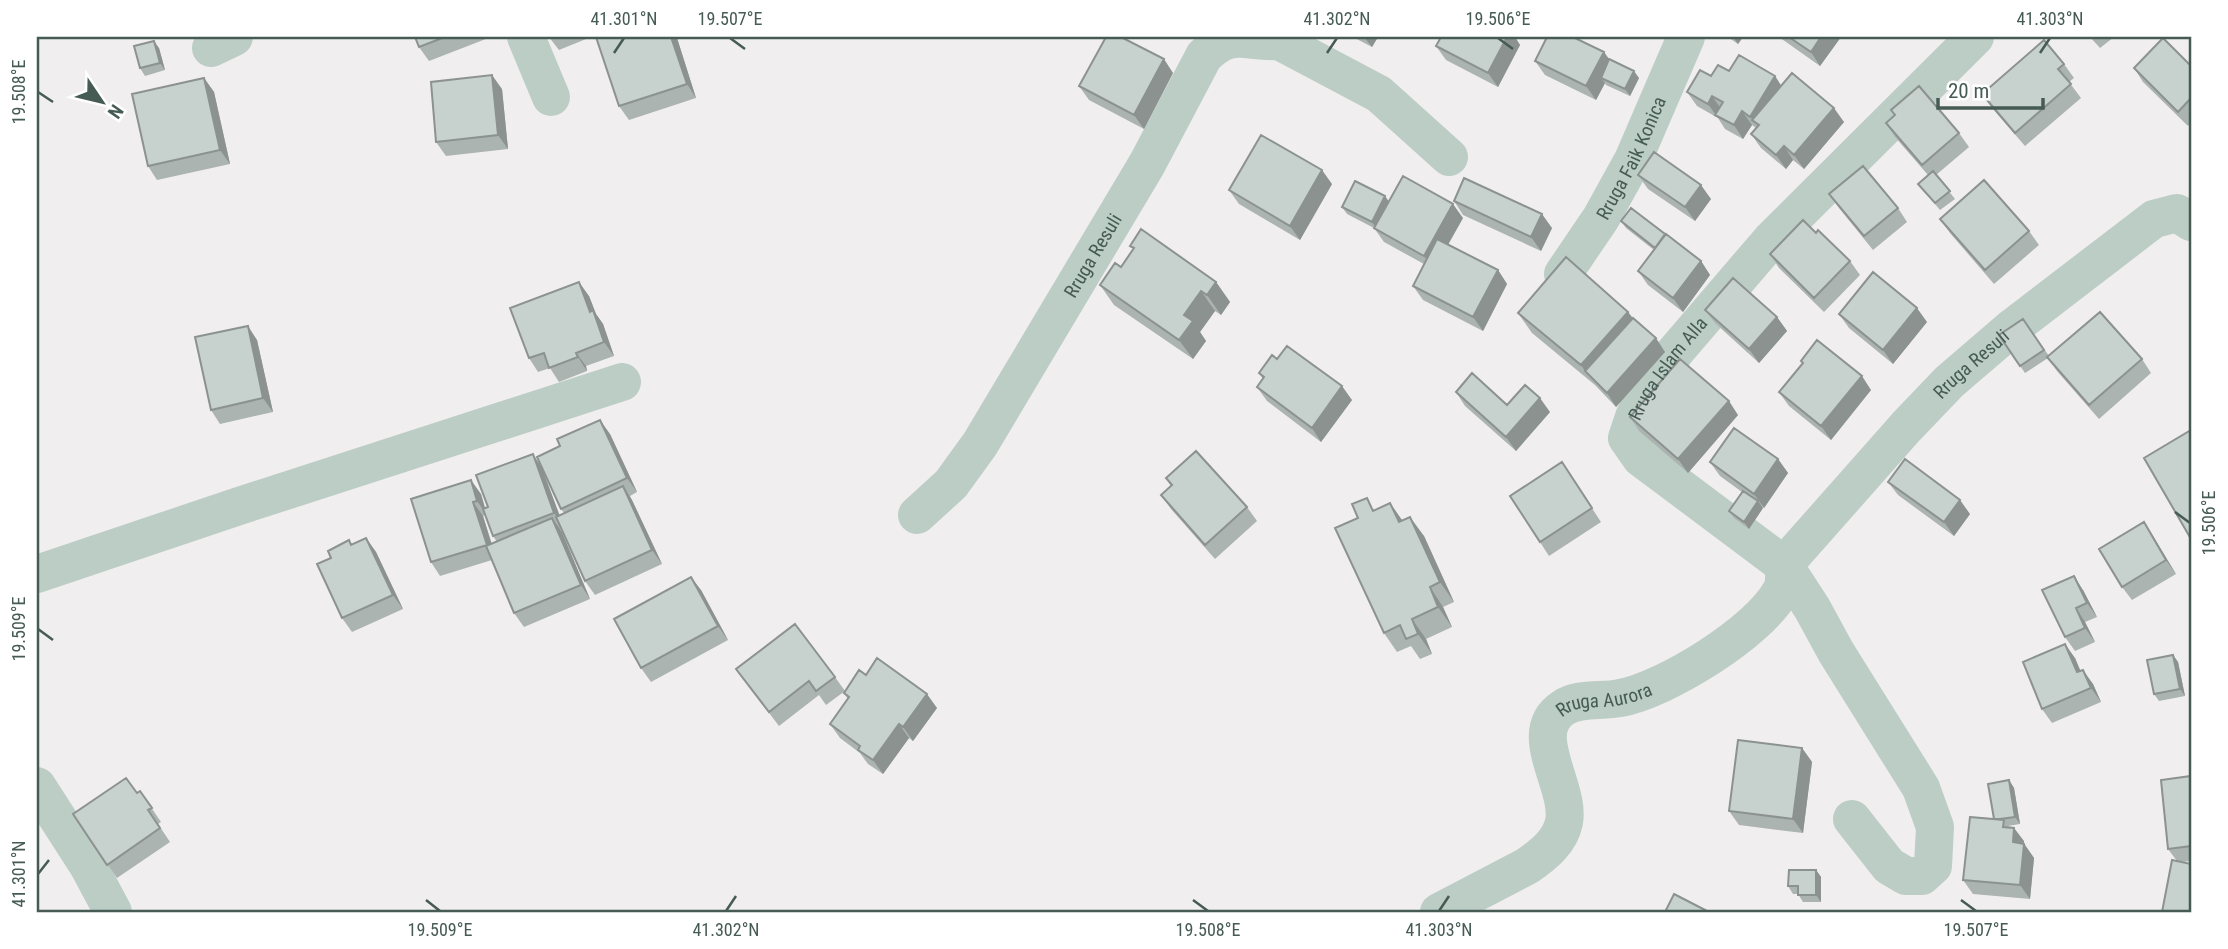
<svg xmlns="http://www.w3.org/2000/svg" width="2228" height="949" viewBox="0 0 2228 949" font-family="'Roboto Condensed',sans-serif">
  <rect width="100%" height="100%" fill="#f1eef0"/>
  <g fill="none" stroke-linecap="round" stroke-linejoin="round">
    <g stroke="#bccdc6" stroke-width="38">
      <path d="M526 37 551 97"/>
      <path d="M1279 41 1379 94 1449 157"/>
      <path d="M211 48 234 37"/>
      <path id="s1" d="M1563 274 1601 218 1633 160 1686 37"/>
      <path id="s2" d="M917 515 951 484 980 444 1147 164 1204 56C1233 28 1244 43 1279 41L1281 37"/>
      <path id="s3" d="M1784 565 1906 427 1949 382 2013 327 2154 219 2177 213 2191 222"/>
      <path d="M37 574 239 506 622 382"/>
      <path d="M37 786 89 867 113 912"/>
      <path id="s4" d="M1852 819 1889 866 1906 876H1922L1933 866 1935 827 1921 788 1836 652 1812 608 1784 565 1641 458 1627 438 1634 417 1646 392 1675 352 1771 240 1975 37"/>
      <path id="s5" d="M1439 912 1527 866C1543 855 1560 842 1564 822 1571 787 1525 733 1563 708 1579 697 1602 702 1620 698 1665 690 1759 632 1781 591 1785 584 1784 574 1784 565"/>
    </g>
  </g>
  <path fill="#abb4b1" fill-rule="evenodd" d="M415 37H491L429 61 419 47Z
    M549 37H591L559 50Z
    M1353 37H1378L1372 47Z
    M1441 37H1515L1520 45 1498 87 1446 60 1436 46Z
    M1728 37H1743L1738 44Z
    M1779 37H1841L1820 66Z
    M2090 37H2114L2100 48Z
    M677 38 696 98 629 120 619 106Z
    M159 48 165 70 145 76 140 68Z
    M1604 52 1609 60 1639 78 1630 96 1606 85 1605 83 1596 100 1545 75 1535 61Z
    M2064 64 2074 78 2069 82 2081 98 2025 146 1992 108 1982 94Z
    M2191 66V122L2188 126 2143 82 2134 68Z
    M1729 71 1775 76 1781 86 1844 122 1804 169 1793 160 1786 169 1761 148 1751 134 1756 128 1752 125 1743 139 1725 129 1718 118 1697 106 1687 92 1711 76Z
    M1173 73 1144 129 1089 100 1079 86Z
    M204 78 214 92 230 164 157 180 148 166Z
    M502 89 508 149 446 156 436 142Z
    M1886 123 1959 133 1969 147 1936 175 1955 199 1940 210 1918 184 1928 175 1895 137Z
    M1638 175 1711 199 1695 221 1648 189Z
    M1332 184 1300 240 1239 204 1229 190Z
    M1829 194 1898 208 1907 222 1873 250 1839 208Z
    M1385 196 1388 202 1463 218 1448 244 1498 270 1507 284 1483 331 1423 300 1413 286 1424 264 1384 242 1374 228 1347 214 1342 207Z
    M1454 201 1552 228 1541 251 1463 215Z
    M1940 219 2029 231 2039 245 1994 284 1950 233Z
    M1621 221 1701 261 1710 275 1683 312 1648 285 1638 271 1654 250 1626 228Z
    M1816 233 1850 261 1860 275 1824 312 1779 268 1770 254Z
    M1130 246 1216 282 1230 302 1221 315 1215 311 1200 332 1206 341 1193 359 1114 305 1100 285 1121 267 1133 249Z
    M589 296 596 314 603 324 614 356 586 366 587 371 559 382 550 368 538 372 529 358Z
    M1705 310 1777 317 1787 331 1759 363 1715 323Z
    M1628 312 1633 318 1665 352 1616 407 1595 385 1532 333 1518 313Z
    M1839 314 1927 322 1893 364 1849 328Z
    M2023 319 2049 356 2142 359 2151 373 2099 419 2057 371 2048 358 2025 373 1999 335Z
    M257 340 273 412 220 424 211 410Z
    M1277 359 1352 400 1321 442 1267 401 1257 387 1263 379 1259 373Z
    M1871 390 1831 440 1789 406 1779 392Z
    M1456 392 1507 405 1550 412 1516 451 1465 406Z
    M1738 415 1688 473 1639 431 1630 417Z
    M610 434 637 492 630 496 662 564 595 595 585 581 562 528 560 529 590 599 524 627 514 613 492 560 440 576 431 562 411 499 481 494 485 508 488 507 476 475 559 515 564 513 561 509ZM485 515 493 536 497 542 492 544 483 516Z
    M1778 459 1788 473 1764 508 1761 505 1763 508 1749 529 1734 518 1729 511 1742 492 1720 476 1710 462Z
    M1562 462 1601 522 1549 556 1540 542Z
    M1166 478 1247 507 1257 521 1215 559 1171 509 1161 495 1171 486Z
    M1888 482 1970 514 1954 536 1898 495Z
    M1390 503 1402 520 1424 536 1454 602 1443 607 1452 627 1426 639 1432 654 1420 659 1411 646 1397 652 1384 633 1375 510Z
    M2144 522 2176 574 2132 600 2122 587Z
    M366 538 376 552 403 609 352 632 342 618 331 558 349 540 352 544Z
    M701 590 728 640 651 682 641 668Z
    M2083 590 2097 617 2085 622 2095 642 2075 651 2065 637Z
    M2173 655 2178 662 2185 696 2159 701 2154 694Z
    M2075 658 2080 671 2093 684 2101 702 2052 723 2042 709Z
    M736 669 835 677 845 691 826 705 819 695 779 726Z
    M866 675 937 708 913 741 909 738 883 774 868 764 860 753 840 738 830 724 848 699 844 693Z
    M1802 748 1812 762 1803 833 1739 825 1729 811Z
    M2191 776V861L2182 862 2177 861 2168 849Z
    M2009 780 2014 788 2020 824 2008 826 2014 828 2034 858 2030 899 1973 894 1963 880 1994 819Z
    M140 791 161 822 158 824 170 842 117 878 73 814 137 793Z
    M1816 870 1821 877V902H1803L1798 894H1793L1788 886Z"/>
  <path fill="#8b9290" d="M671 37H675L677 38 696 98 687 84Z
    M1364 37H1378L1372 47Z
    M1507 37H1515L1520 45 1498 87 1488 73Z
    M1733 37H1743L1738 44Z
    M1821 37H1841L1820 66 1811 52Z
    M154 41 159 48 165 70 160 63Z
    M1604 52 1614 66 1601 78 1605 83 1596 100 1586 86Z
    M1164 59 1173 73 1144 129 1134 115Z
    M1634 71 1639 78 1630 96 1625 89Z
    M492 75 502 89 508 149 498 135Z
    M1775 76 1784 90 1759 125 1750 117Z
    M204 78 214 92 230 164 220 150Z
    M1712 96 1722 110 1715 115 1718 118 1708 104Z
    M1834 108 1844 122 1804 169 1794 155Z
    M1742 111 1752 125 1743 139 1734 125Z
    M1784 146 1793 160 1786 169 1776 155Z
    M1322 170 1332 184 1300 240 1290 226Z
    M1701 185 1711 199 1695 221 1685 207Z
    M1385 196 1390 203 1377 229 1372 222Z
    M1453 204 1463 218 1434 270 1424 256Z
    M1542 214 1552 228 1541 251 1531 237Z
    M1701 261 1710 275 1683 312 1673 298Z
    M1498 270 1507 284 1483 331 1473 317Z
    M579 282 589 296 596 314 603 324 614 356 604 342 590 312Z
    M1216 282 1230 302 1221 315 1207 295Z
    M1201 291 1215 311 1200 332 1206 341 1193 359 1179 340 1184 315Z
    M1917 308 1927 322 1893 364 1883 350Z
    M1628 312 1642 332 1585 371 1581 365Z
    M1777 317 1787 331 1759 363 1749 349Z
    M248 326 257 340 273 412 263 398Z
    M1656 338 1665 352 1616 407 1607 393Z
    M576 353 586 366 587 371 578 357Z
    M1862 376 1871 390 1831 440 1821 426Z
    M1342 386 1352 400 1321 442 1312 428Z
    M1540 398 1550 412 1516 451 1506 437Z
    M1729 401 1738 415 1688 473 1678 459Z
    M600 420 610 434 637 492 627 478Z
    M533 454 542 468 564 527 554 513Z
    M1778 459 1788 473 1764 508 1754 494Z
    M471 480 481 494 487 515 477 501Z
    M623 486 632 500 662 564 652 550Z
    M1960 500 1970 514 1954 536 1944 522Z
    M1758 501 1763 508 1749 529 1744 522Z
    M473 502 483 516 496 559 487 545Z
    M1390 503 1404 523 1399 522Z
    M1410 517 1424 536 1454 602 1440 582Z
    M552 518 562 532 590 599 581 585Z
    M2144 522 2153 536 2176 574 2166 560Z
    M366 538 376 552 403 609 393 595Z
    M2074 576 2083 590 2097 617 2087 603Z
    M691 577 701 590 728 640 718 626Z
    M1430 587 1443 607 1452 627 1438 607Z
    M2076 608 2085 622 2095 642 2085 628Z
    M1412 619 1426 639 1432 654 1418 634Z
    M2065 644 2075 658 2087 686 2077 672Z
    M2173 655 2178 662 2185 696 2180 689Z
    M2083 670 2093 684 2101 702 2091 688Z
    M927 694 937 708 913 741 903 727Z
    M899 724 909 738 883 774 873 760Z
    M1802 748 1812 762 1803 833 1793 819Z
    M2009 780 2014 788 2020 824 2015 817Z
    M2014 828 2024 841 2023 856 2013 842Z
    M2024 844 2034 858 2030 899 2020 885Z
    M1816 870 1821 877V902L1816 895Z"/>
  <path fill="#c7d1ce" stroke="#8b9290" stroke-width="2" d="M415 37H445L419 47Z
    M596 37H671L687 84 619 106Z
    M1106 37H1121L1164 59 1134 115 1079 86Z
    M1441 37H1507L1488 73 1436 46Z
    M1547 37H1573L1604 52 1586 86 1535 61Z
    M1789 37H1821L1811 52Z
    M2163 38 2191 66V98L2178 112 2134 68Z
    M2044 40 2064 64 2058 69 2071 84 2015 133 1982 94Z
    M154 41 160 63 140 68 134 46Z
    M1739 55 1775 76 1750 117 1742 111 1734 125 1715 115 1723 102 1712 96 1708 104 1687 92 1700 70 1711 76 1718 65 1729 71Z
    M1609 59 1634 71 1625 89 1601 78Z
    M1792 73 1834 108 1794 155 1784 146 1776 155 1751 134 1759 125 1752 120Z
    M492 75 498 135 436 142 431 82Z
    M204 78 220 150 148 166 132 94Z
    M1919 86 1959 133 1922 165 1886 123 1895 115 1891 110Z
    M1261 135 1322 170 1290 226 1229 190Z
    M1654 152 1701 185 1685 207 1638 175Z
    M1863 166 1898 208 1864 236 1829 194Z
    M1933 171 1950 191 1935 203 1918 184Z
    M1403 176 1453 204 1424 256 1374 228Z
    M1464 178 1542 214 1531 237 1454 201Z
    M1984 180 2029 231 1985 270 1940 219Z
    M1355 181 1385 196 1372 222 1342 207Z
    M1631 208 1665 234 1655 248 1621 221Z
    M1803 220 1816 233 1818 230 1850 261 1814 298 1770 254Z
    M1141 229 1216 282 1207 295 1201 291 1184 315 1193 321 1179 340 1100 285 1115 263 1121 267 1134 248 1130 246Z
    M1666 234 1701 261 1673 298 1638 271Z
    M1437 239 1498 270 1473 317 1413 286Z
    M1566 257 1628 312 1581 365 1518 313Z
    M1873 272 1917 308 1883 350 1839 314Z
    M1733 278 1777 317 1749 349 1705 310Z
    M579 282 590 312 593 310 604 342 576 353 578 357 549 368 544 353 529 358 510 308Z
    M2100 312 2142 359 2089 405 2047 357Z
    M1633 318 1656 338 1607 393 1585 371Z
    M2023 319 2044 350 2020 366 1999 335Z
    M248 326 263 398 211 410 195 337Z
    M1817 340 1862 376 1821 426 1779 392 1803 363 1801 361Z
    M1287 346 1342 386 1312 428 1257 387 1264 377 1259 373 1272 355 1277 359Z
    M1680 359 1729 401 1678 459 1630 417Z
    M1472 373 1507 405 1525 385 1540 398 1506 437 1456 392Z
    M600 420 627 478 561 509 537 457 560 446 557 439Z
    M1734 428 1778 459 1754 494 1710 462Z
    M2191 430V539L2144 458Z
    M1196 451 1247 507 1205 545 1161 495 1172 485 1166 478Z
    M533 454 554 513 493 536 483 509 488 507 476 475Z
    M1905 459 1960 500 1944 522 1888 482Z
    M1562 462 1592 508 1540 542 1510 496Z
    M471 480 477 501 473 502 487 545 431 562 411 499Z
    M623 486 652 550 585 581 556 517Z
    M1743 491 1758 501 1744 522 1729 511Z
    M1367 498 1373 511 1390 503 1399 522 1410 517 1440 582 1430 587 1438 607 1412 619 1418 634 1406 639 1400 625 1384 633 1335 528 1358 518 1352 504Z
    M552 518 581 585 514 613 486 546Z
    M2144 522 2166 560 2122 587 2099 549Z
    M366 538 393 595 342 618 317 564 331 558 328 551 349 540 351 545Z
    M2074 576 2087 603 2076 608 2085 628 2065 637 2042 590Z
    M691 577 718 626 641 668 614 619Z
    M795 624 835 677 816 691 809 681 769 712 736 669Z
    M2065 644 2077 672 2083 670 2091 688 2042 709 2023 662Z
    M2173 655 2180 689 2154 694 2147 660Z
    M877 658 927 694 903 727 899 724 873 760 858 750 860 746 830 724 849 697 844 693 859 670 866 675Z
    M1738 740 1802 748 1793 819 1729 811Z
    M2191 776V846L2168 849 2161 780Z
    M126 778 137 793 140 791 152 808 148 810 160 828 107 865 73 814Z
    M2009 780 2015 817 2000 819H1994L1988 784Z
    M1970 817 2004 820 2003 827 2014 828 2013 842 2024 844 2020 885 1963 880Z
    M2172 860 2191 864V912H2162Z
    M1789 870H1816V895H1798V886H1788Z
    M1674 894 1709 912H1665Z"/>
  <path fill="none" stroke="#465b53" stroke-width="2.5" d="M730 38 745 49M1498 38 1513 49M614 53 624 38M1327 53 1337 38M2040 53 2050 38M38 92 53 102M2175 512 2190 523M38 629 53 640M38 874 49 860M426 900 440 911M1193 900 1208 911M1961 900 1976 911M726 911 736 896M1439 911 1449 896"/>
  <g text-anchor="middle" stroke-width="7" stroke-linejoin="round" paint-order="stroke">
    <g font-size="19" fill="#465b53" stroke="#fff">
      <text dy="7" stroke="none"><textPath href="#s1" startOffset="135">Rruga Faik Konica</textPath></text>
      <text dy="7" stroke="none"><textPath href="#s2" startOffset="315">Rruga Resuli</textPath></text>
      <text dy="7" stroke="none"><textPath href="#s3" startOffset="275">Rruga Resuli</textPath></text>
      <text dy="7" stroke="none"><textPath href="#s4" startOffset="737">Rruga Islam Alla</textPath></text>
      <text dy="7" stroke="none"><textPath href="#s5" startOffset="322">Rruga Aurora</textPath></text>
    </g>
  </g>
  <rect width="2228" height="949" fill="none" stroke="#ffffff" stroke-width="77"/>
  <g transform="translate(102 102) rotate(125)" stroke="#ffffff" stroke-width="5" paint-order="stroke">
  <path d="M0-5L12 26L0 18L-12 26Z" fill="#465b53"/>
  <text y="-10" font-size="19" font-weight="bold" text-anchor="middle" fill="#465b53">N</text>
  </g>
  <path d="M1938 98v10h105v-10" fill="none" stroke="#465b53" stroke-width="3.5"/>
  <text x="1948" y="98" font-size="21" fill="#465b53" stroke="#ffffff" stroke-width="5" paint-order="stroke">20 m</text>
  <rect x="38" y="38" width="2152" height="873" fill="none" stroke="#465b53" stroke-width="2.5"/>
  <g font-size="18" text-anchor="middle" fill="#465b53">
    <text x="624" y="25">41.301°N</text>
    <text x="730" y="25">19.507°E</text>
    <text x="1337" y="25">41.302°N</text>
    <text x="1498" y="25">19.506°E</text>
    <text x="2050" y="25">41.303°N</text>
    <text transform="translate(19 92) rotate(-90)" y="6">19.508°E</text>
    <text transform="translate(2209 523) rotate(-90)" y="6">19.506°E</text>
    <text transform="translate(19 629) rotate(-90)" y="6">19.509°E</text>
    <text transform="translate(19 874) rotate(-90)" y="6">41.301°N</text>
    <text x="440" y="936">19.509°E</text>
    <text x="726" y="936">41.302°N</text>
    <text x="1208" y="936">19.508°E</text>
    <text x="1439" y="936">41.303°N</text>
    <text x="1976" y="936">19.507°E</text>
  </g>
</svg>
